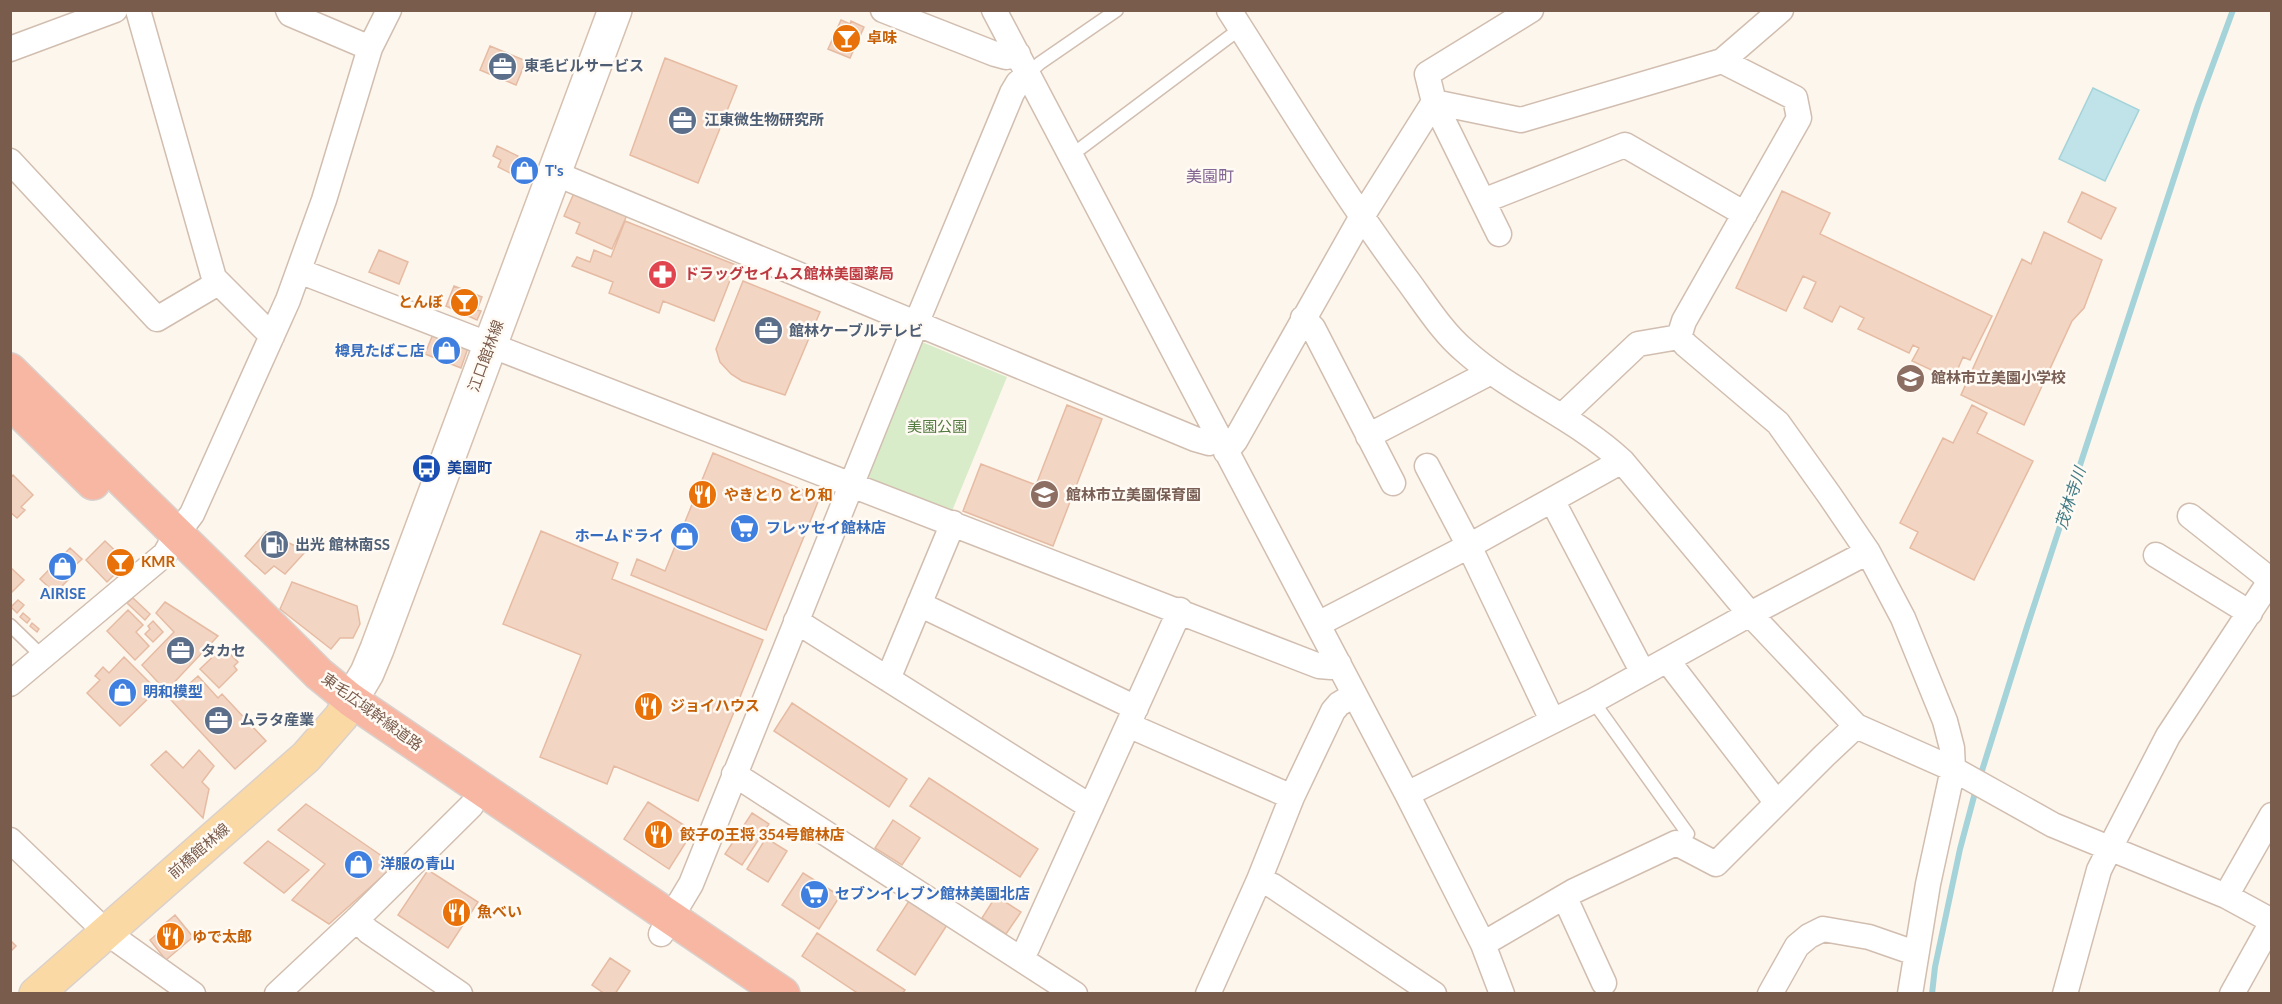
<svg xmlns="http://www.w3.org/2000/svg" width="2282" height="1004" viewBox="0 0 2282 1004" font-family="Lato,'Noto Sans JP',sans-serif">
  <rect width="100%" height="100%" fill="#fdf6ec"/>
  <path fill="#d8ecc9" d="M922 342 1007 377 952 511 867 477Z"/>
  <path fill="#bfe3e8" stroke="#a5d3da" stroke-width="1.5" d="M2093 88 2139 110 2105 181 2059 159Z"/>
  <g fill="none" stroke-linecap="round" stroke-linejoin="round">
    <path stroke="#a5d3da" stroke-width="6" d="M1980 777 2027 627 2198 105 2233 10
      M1932 994 1935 967 1960 849 1976 789"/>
  </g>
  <path fill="#f3d5c3" stroke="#e6bba3" stroke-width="1.5" d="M841 20 850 24 851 21 864 27 850 58 828 49Z
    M490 46 526 61 516 85 480 70Z
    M665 58 737 86 698 183 630 155Z
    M497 146 518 156 510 173 498 167 501 160 493 156Z
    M519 159 535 165 528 184 512 177Z
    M1782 191 1830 213 1820 234 1992 316 1970 360 1963 357 1953 380 1912 361 1919 348 1913 345 1909 353 1858 329 1864 318 1840 306 1832 322 1804 308 1816 282 1803 276 1786 311 1736 288Z
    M2082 192 2116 208 2101 239 2068 222Z
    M574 193 627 215 612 249 576 233 580 223 564 216Z
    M625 221 736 265 714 321 663 301 659 313 609 293 613 282 572 266 577 257 590 262 594 250 611 257Z
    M2044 232 2102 260 2084 308 2072 321 2024 425 1961 395 2022 259 2031 264Z
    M379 250 408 262 399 284 369 272Z
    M743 281 820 312 785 395 742 381 731 374 720 362 716 349Z
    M454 286 482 297 477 310 481 311 477 320 446 306Z
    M433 334 468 348 461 368 425 354Z
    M1067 405 1102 419 1053 546 963 511 981 464 1036 485Z
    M1972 405 1987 413 1977 433 2033 461 1974 580 1910 548 1918 532 1900 523 1943 438 1953 443Z
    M713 453 820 497 766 630 631 575 637 559 665 571Z
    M13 475 33 495 21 507 25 510 17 518 10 512V478Z
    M541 531 618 563 612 579 763 640 698 801 614 766 607 784 540 757 581 655 503 624Z
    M266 532 306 551 285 574 274 566 265 574 245 556Z
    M105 541 127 562 107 582 86 560Z
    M70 548 82 559 65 575 69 579 55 593 40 579Z
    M10 567 24 580 10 594Z
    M292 582 357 606 360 624 353 638H340L331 649 280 609Z
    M133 598 150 614 145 620 127 603Z
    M18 600 24 605 17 613 11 607Z
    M165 602 218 636 166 691 142 665 174 632 156 613Z
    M128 610 143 625 136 632 149 646 135 660 107 631Z
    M23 613 30 619 27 623 20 617Z
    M153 621 163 632 153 642 145 634 150 629 148 626Z
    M32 623 39 629 37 632 30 626Z
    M223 647 238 662 234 666 237 670 219 688 200 669Z
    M124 657 157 690 120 726 87 693 100 680 95 676 103 667 109 673Z
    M198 676 218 698 222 694 266 741 235 769 171 700Z
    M792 703 907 779 889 807 774 731Z
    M199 750 214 766 202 782 209 789 203 818 151 765 166 751 183 768Z
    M929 778 1038 849 1020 877 910 806Z
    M648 802 693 831 669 869 624 839Z
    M306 804 395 865 329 924 292 900 325 864 278 830Z
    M752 813 769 824 742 865 725 854Z
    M893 820 920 838 902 865 875 848Z
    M766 838 787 851 768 882 747 869Z
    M268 841 309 870 284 893 244 863Z
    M428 870 478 902 448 948 398 915Z
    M803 873 840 896 819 929 782 905Z
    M996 896 1021 912 1006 934 982 918Z
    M909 901 947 925 915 975 877 950Z
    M175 915 193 937 166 960 150 940 164 928 162 926Z
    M817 933 905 990 902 994H859L802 956Z
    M10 940 16 946 10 952Z
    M610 958 630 971 615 994H605L592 985Z"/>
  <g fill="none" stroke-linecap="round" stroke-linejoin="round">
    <defs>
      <path id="lane" d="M1028 74 1040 63 1117 10
        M1069 153 1081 148 1241 28
        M10 625 43 657
        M1593 701 1688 834 1676 843"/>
      <path id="street" d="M138 10 214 278 272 336
        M288 10 290 14 370 48
        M883 10 995 54 1006 57 1018 54
        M994 10 1407 794 1483 944 1502 994
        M1229 10C1286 99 1340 189 1402 273 1422 299 1440 330 1465 351 1513 394 1575 417 1622 461L1750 614 1856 726 1953 769 2053 825 2226 896 2272 921
        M10 49 115 10
        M1722 61 1781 10
        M1434 102 1521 120 1722 61 1795 98 1799 118 1684 321 1679 337
        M10 161 157 319 218 283
        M554 173 1195 439 1209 443 1219 440
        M1483 201 1625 145 1745 214
        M1499 234 1434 102 1427 74 1531 10
        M299 271 1319 666 1331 667 1339 664
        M1303 318 1313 328 1393 483
        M1679 337 1686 345 1778 423 1830 496 1868 552 1903 618 1945 721 1952 748 1953 769 1928 884 1910 994
        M1562 416 1638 344 1679 337
        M1368 436 1491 372
        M1226 452 1235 441 1361 218 1434 102
        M1427 466 1469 546 1552 720
        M1552 500 1643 673
        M2190 516 2262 573 2272 586
        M2156 555 2250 613
        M919 604 1136 708
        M796 621 1091 807
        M1318 624 1469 546 1622 461
        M1667 660 1777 803
        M888 679 953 523
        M10 684 165 554 176 535 192 514 288 300 324 200 370 48 389 10
        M1128 725 1292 797
        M734 774 1075 994
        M1407 794 1593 701 1750 614 1868 552
        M10 840 106 932 193 994
        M1259 880 1273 886 1434 994
        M2226 896 2272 815
        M1565 898 1604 983
        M357 919 368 931 460 994
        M661 934 691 884 916 324 1012 93 1018 83 1028 74
        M1483 944 1574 891 1676 843 1716 864 1825 755 1856 726
        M1019 958 1027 948 1180 610
        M277 994 357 919 471 806
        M1208 994 1259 880 1292 797 1333 711 1339 704 1354 695
        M1770 994 1797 946 1809 936 1823 929 1869 937 1915 953
        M2065 994 2099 870 2110 848 2168 736 2272 578
        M2232 994 2272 922"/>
      <path id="secondary" d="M351 700 367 673 377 649 615 10"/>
      <path id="primary" d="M36 994 306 757 341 717 351 700"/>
      <path id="highway" d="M10 370 286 641 319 674 351 700 783 994
        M10 402 93 483"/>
    </defs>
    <use href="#lane" stroke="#d1beb0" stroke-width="15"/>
    <use href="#street" stroke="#d1beb0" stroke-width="27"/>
    <use href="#secondary" stroke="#d6c0b0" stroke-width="36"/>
    <use href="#primary" stroke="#dad1cd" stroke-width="36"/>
    <use href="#highway" stroke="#dad1cd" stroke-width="36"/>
    <use href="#lane" stroke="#fff" stroke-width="12"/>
    <use href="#street" stroke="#fff" stroke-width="24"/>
    <use href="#secondary" stroke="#fff" stroke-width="33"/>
    <use href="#primary" stroke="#fbd9a5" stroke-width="33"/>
    <use href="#highway" stroke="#f7b7a3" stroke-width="33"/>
  </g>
  <defs>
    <symbol id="bar-disc" viewBox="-11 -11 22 22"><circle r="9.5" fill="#e8710a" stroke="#fffaf3"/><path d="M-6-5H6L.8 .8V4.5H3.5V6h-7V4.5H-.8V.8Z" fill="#fff"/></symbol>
    <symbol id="office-disc" viewBox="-11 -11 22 22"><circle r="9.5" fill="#5c6f8a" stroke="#fffaf3"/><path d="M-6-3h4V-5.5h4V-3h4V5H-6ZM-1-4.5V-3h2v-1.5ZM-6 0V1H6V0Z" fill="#fff"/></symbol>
    <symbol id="shop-disc" viewBox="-11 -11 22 22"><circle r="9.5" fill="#3f7fe0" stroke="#fffaf3"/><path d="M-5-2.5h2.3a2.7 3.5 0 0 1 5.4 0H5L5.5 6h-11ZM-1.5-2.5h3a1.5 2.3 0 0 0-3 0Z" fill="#fff"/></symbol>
    <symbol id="pharmacy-disc" viewBox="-11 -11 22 22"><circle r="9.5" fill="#e0444e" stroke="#fffaf3"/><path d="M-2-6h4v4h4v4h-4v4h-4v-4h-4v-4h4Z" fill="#fff"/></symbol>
    <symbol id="school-disc" viewBox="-11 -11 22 22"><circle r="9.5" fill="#8d6e63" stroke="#fffaf3"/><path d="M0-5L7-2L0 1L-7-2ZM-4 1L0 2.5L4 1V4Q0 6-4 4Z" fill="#fff"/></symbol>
    <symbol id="bus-disc" viewBox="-11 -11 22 22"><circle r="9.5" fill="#1a4fb4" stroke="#fffaf3"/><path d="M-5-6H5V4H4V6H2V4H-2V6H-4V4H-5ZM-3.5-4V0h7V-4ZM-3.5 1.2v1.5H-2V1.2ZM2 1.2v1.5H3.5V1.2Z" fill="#fff"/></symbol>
    <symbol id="restaurant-disc" viewBox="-11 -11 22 22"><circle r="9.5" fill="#e8710a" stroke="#fffaf3"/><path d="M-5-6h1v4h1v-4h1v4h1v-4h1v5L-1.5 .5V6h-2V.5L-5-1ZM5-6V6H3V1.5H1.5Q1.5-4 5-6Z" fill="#fff"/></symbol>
    <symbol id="supermarket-disc" viewBox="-11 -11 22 22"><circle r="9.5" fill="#3f7fe0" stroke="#fffaf3"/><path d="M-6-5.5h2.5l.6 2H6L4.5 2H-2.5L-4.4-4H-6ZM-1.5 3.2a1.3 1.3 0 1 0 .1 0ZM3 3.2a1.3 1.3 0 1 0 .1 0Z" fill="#fff"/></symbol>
    <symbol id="fuel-disc" viewBox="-11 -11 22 22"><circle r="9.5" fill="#5c6f8a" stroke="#fffaf3"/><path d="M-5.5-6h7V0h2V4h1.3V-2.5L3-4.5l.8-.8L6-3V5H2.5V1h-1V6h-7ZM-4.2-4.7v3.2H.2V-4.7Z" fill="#fff"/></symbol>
  </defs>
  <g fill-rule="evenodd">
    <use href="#bar-disc" x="830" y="22" width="33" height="33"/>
    <use href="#office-disc" x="486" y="50" width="33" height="33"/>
    <use href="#office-disc" x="666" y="104" width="33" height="33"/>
    <use href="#shop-disc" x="508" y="154" width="33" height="33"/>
    <use href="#pharmacy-disc" x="646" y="258" width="33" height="33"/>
    <use href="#bar-disc" x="448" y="286" width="33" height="33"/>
    <use href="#office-disc" x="752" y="314" width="33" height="33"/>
    <use href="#shop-disc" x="430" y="334" width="33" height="33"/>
    <use href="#school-disc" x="1894" y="362" width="33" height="33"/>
    <use href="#bus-disc" x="410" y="452" width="33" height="33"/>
    <use href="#restaurant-disc" x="686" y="478" width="33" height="33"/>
    <use href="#school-disc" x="1028" y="478" width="33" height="33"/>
    <use href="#supermarket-disc" x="728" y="512" width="33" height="33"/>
    <use href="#shop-disc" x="668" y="520" width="33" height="33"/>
    <use href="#fuel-disc" x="258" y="528" width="33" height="33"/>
    <use href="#bar-disc" x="104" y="546" width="33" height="33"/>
    <use href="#shop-disc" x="46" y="550" width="33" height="33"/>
    <use href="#office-disc" x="164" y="634" width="33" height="33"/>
    <use href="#shop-disc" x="106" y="676" width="33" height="33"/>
    <use href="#restaurant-disc" x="632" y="690" width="33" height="33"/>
    <use href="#office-disc" x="202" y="704" width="33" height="33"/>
    <use href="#restaurant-disc" x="642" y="818" width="33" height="33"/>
    <use href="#shop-disc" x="342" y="848" width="33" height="33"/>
    <use href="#supermarket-disc" x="798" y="878" width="33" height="33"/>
    <use href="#restaurant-disc" x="440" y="896" width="33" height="33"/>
    <use href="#restaurant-disc" x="154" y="920" width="33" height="33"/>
  </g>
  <g text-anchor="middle" stroke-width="5" stroke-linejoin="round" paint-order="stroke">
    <g font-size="15" font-weight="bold" fill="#c56008" stroke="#fffaf3" text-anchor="start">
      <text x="867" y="43">卓味</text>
      <text x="443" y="307" text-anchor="end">とんぼ</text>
      <text x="724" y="500">やきとり とり和</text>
      <text x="141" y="567">KMR</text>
      <text x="670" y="711">ジョイハウス</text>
      <text x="680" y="840">餃子の王将 354号館林店</text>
      <text x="477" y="917">魚べい</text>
      <text x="192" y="942">ゆで太郎</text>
    </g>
    <g font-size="15" font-weight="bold" fill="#4e5e75" stroke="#fffaf3" text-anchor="start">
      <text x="524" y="71">東毛ビルサービス</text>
      <text x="704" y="125">江東微生物研究所</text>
      <text x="789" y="336">館林ケーブルテレビ</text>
      <text x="295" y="550">出光 館林南SS</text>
      <text x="201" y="656">タカセ</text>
      <text x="240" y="725">ムラタ産業</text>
    </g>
    <g font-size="15" font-weight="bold" fill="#366cbe" stroke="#fffaf3" text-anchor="start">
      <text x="545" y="176">T's</text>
      <text x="425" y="356" text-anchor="end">樽見たばこ店</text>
      <text x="766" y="533">フレッセイ館林店</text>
      <text x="664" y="541" text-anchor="end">ホームドライ</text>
      <text x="63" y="599" text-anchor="middle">AIRISE</text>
      <text x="143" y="697">明和模型</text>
      <text x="380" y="869">洋服の青山</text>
      <text x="835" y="899">セブンイレブン館林美園北店</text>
    </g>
    <g font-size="15" font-weight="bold" fill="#be3a42" stroke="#fffaf3" text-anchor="start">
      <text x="684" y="279">ドラッグセイムス館林美園薬局</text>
    </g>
    <g font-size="15" fill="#7a5c4d" stroke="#fffaf3">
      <text transform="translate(486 356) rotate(-70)" y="5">江口館林線</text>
      <text transform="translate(372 712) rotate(36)" y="5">東毛広域幹線道路</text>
      <text transform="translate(199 851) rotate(-41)" y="5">前橋館林線</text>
    </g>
    <g font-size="15" font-weight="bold" fill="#785e54" stroke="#fffaf3" text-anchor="start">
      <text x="1931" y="383">館林市立美園小学校</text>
      <text x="1066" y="500">館林市立美園保育園</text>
    </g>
    <g font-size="15" fill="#537a41" stroke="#fffaf3">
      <text x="937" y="432">美園公園</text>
    </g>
    <g font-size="15" font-weight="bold" fill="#164399" stroke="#fffaf3" text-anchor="start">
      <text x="447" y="473">美園町</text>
    </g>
    <g font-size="16" fill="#846695" stroke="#fffaf3">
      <text x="1210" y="182">美園町</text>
    </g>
    <g font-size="16" font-style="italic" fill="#437c86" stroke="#fffaf3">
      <text transform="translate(2070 498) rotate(-72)" y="6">茂林寺川</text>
    </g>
  </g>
  <rect width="2282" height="1004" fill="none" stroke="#7a5c4d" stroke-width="24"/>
</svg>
